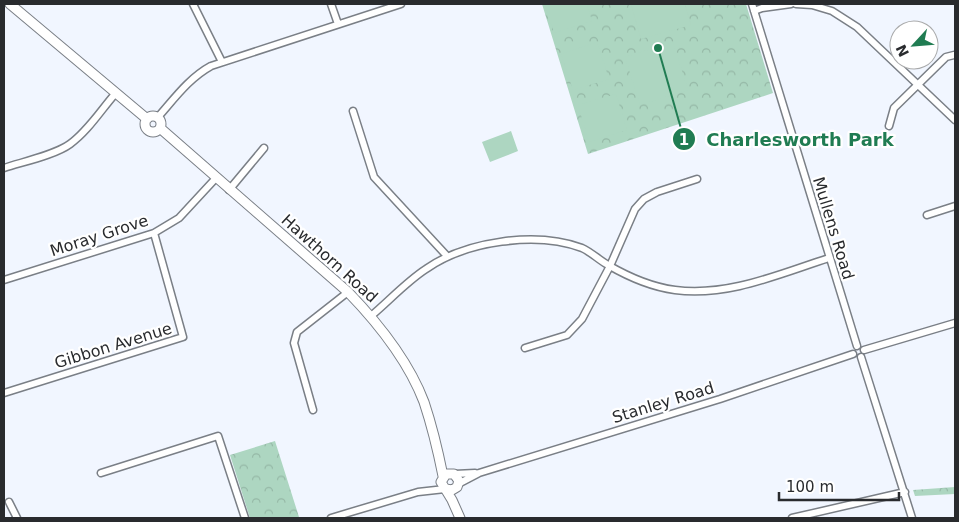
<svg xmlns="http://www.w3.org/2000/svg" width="959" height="522" viewBox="0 0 959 522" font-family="'DejaVu Sans',sans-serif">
  <defs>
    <pattern id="park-crowns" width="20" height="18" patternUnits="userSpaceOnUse" patternTransform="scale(1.25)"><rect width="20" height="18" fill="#add6c1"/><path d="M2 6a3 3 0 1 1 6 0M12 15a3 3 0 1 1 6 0" fill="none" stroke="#95b8a6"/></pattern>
  </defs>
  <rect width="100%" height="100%" fill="#f1f6ff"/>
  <path fill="url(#park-crowns)" d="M542 4H746L773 93 588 154Z
    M275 441 299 517 294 518H250L230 455Z
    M955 487V494L915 496 913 490Z"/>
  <path fill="#add6c1" d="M545 4H587L592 21 554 33Z
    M631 4H685L691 25 641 39Z
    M597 42 609 79 573 90 561 54Z
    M673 42 688 90 640 105 625 57Z
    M616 94 627 130 589 142 578 105Z
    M511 131 518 151 490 162 482 142Z"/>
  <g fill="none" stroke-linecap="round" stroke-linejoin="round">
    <defs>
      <path id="street" d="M193 4 222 62
        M331 4 338 24
        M752 4 857 346
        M796 4 812 5 832 11 857 27 955 120
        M754 11 762 8 791 4
        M353 111 374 177 447 256
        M158 117C174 99 189 78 211 66L401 4
        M889 126 894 108 946 57 954 55
        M4 168C22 162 55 155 70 144 88 131 101 110 115 94
        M229 190 264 148
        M927 215 955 206
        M4 280 154 233 179 218 216 178
        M371 316C389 301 406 282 426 269 466 241 536 231 582 248 591 252 599 260 608 265 627 276 652 287 675 290 728 297 779 274 829 258
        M525 348 567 335 582 319 610 266 635 209 644 199 657 192 697 179
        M864 350 955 323
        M861 357 912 518
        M4 393 183 337 154 233
        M313 410 294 343 297 332 348 292
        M101 473 218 436 245 518
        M455 474 475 473
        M458 484 479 473 720 399 853 354
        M9 502 17 518
        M331 518 418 492 445 489
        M792 518 905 492"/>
      <path id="secondary" d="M10 4 147 119
        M145 124a8 8 0 1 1 16 0a8 8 0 1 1-16 0Z
        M160 128 348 292C378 323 408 360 424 402 432 426 438 451 443 476
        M446 489 452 490 457 487 459 481 454 474H446L441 482 452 500 460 518"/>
    </defs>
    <use href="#street" stroke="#7a7f86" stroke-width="9"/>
    <use href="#secondary" stroke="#7a7f86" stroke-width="11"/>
    <use href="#street" stroke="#fff" stroke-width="6"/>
    <use href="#secondary" stroke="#fff" stroke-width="9"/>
  </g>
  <g text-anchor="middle" stroke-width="4.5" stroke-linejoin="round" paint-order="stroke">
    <g font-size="16" fill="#292b2e" stroke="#fff">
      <text transform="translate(834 228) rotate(73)" y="6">Mullens Road</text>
      <text transform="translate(99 235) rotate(-18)" y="6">Moray Grove</text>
      <text transform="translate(330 258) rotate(42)" y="6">Hawthorn Road</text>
      <text transform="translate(113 345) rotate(-17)" y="6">Gibbon Avenue</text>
      <text transform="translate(663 402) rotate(-17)" y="6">Stanley Road</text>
    </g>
  </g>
  <path fill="none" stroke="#207c52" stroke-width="2" d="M658 48L684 139"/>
  <g fill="#207c52" stroke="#fff" stroke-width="2">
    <circle cx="658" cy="48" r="5"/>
    <circle cx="684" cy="139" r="12"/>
  </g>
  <g font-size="15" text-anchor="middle" font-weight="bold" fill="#fff">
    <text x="684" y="145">1</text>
  </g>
  <g font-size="18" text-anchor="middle" font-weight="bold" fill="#207c52" stroke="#fff" stroke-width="4.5" stroke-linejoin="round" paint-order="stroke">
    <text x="800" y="146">Charlesworth Park</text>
  </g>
  <rect width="959" height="522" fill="none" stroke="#292b2e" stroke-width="10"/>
  <g transform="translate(914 45) rotate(244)"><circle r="24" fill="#ffffff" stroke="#a9aaab"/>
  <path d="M0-4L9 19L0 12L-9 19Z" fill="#207c52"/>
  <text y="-8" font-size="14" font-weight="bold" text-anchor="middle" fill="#292b2e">N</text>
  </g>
  <path d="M779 492v8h120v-8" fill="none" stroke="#292b2e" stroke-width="2.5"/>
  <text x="786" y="492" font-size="15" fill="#292b2e" stroke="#ffffff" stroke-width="4" paint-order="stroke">100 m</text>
</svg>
